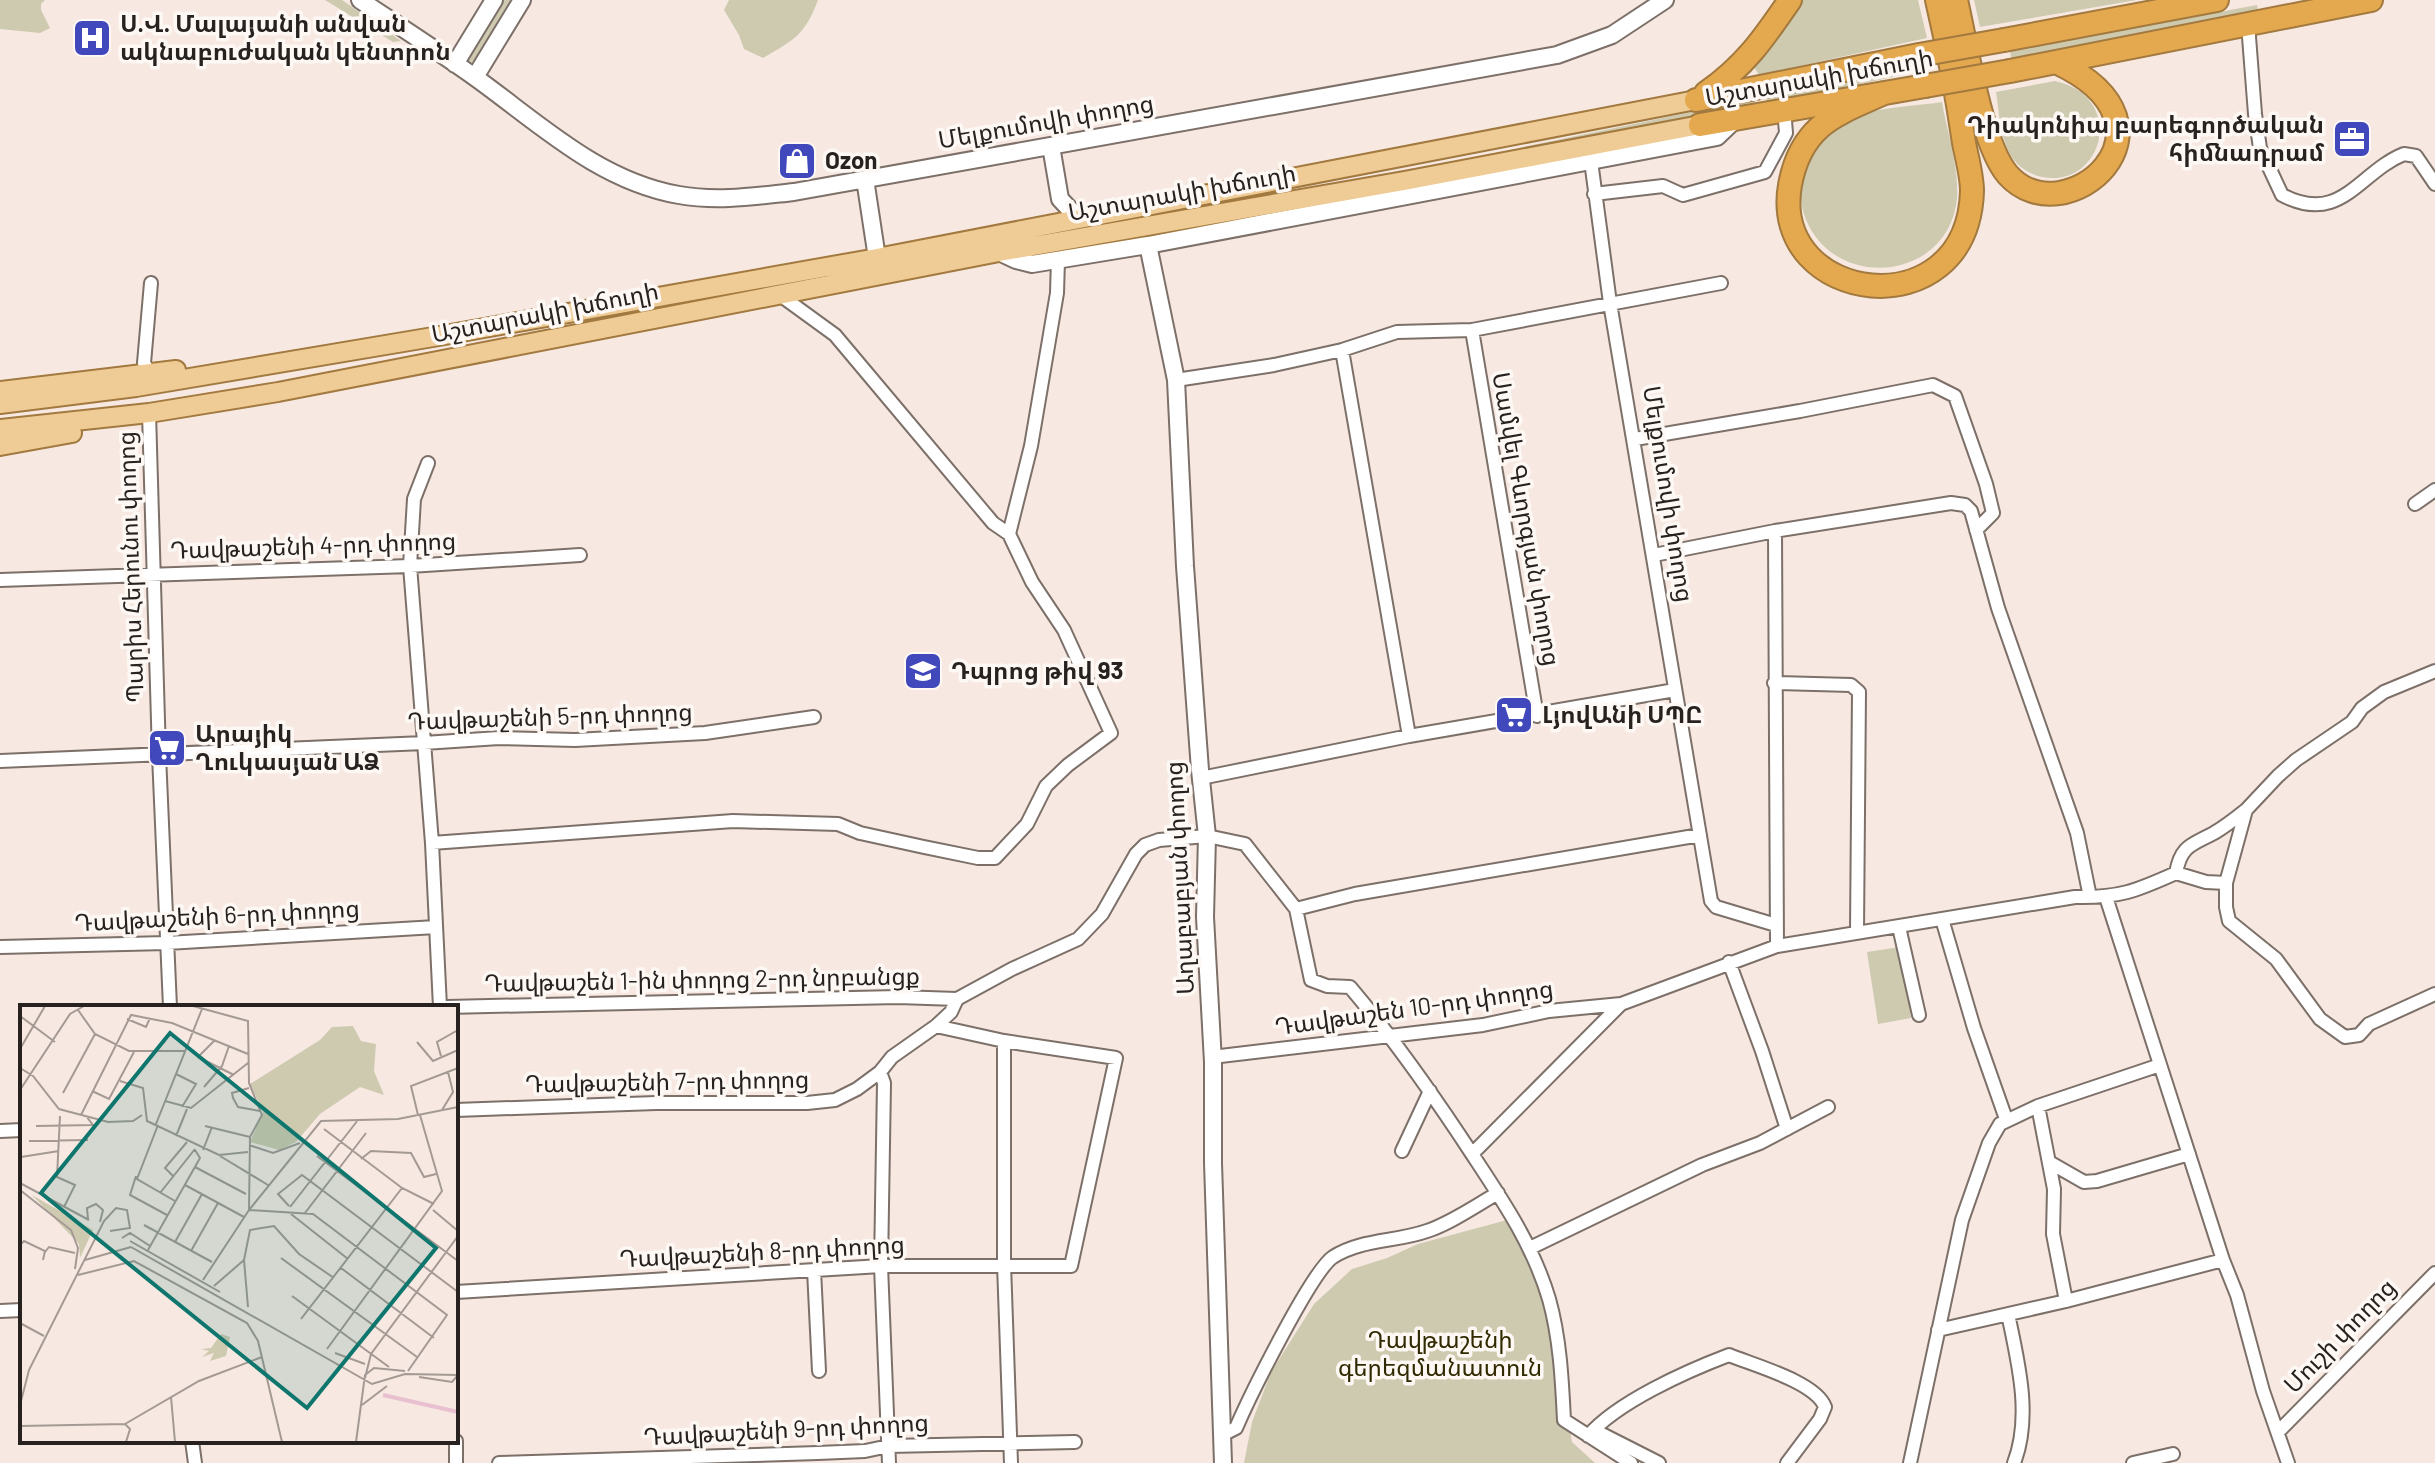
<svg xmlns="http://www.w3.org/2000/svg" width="2435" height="1463" viewBox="0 0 2435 1463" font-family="Barlow,'Noto Sans Armenian',sans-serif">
  <rect width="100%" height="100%" fill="#f7e9e2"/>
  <path fill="#cecab0" d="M0 0H45L41 4V10L50 28 40 33 0 29Z
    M325 0H342L401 41 393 42Z
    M497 0H514L478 60 470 62 465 56Z
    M729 0H818C805 35 794 40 763 58L744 49 739 35 724 10Z
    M1803 0H1918L1927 38 1759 75 1754 67Z
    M1974 0H2137L1980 27Z
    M2257 5 2258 13 2011 58 2010 51Z
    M1919 64 1920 71 1767 104 1766 97Z
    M2055 81C2128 97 2103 189 2042 177 2028 174 2015 165 2009 152 2000 135 1999 111 1996 92Z
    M1754 99 1756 107 1638 131 1422 168Z
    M1942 102C1947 132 1959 167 1957 198 1949 284 1827 293 1803 211 1798 193 1800 173 1809 158 1821 139 1835 122 1857 115 1882 107 1916 106 1942 102Z
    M1900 947 1911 1018 1878 1024 1867 952Z
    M1507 1220 1538 1271 1553 1327 1572 1442 1595 1463H1244L1252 1422 1271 1372 1314 1304 1352 1269 1387 1258 1418 1244Z"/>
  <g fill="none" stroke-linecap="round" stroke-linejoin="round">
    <defs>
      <path id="street" d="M2248 24 2255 114 2260 148 2282 195C2341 226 2359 172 2404 154L2416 156 2435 184
        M1591 161 1610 303 1711 901 1716 907 1776 925
        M1594 194 1663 186 1683 195 1765 172 1786 133 1784 109
        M780 295 835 335 993 523 1009 534
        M1472 330 1537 716
        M1342 350 1409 736
        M149 372 144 363 151 283
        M1176 380 1274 365 1342 350 1397 332 1472 330 1721 283
        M149 413 159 755 170 1007
        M1635 439 1800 411 1933 385 1955 396 1986 484 1993 513 1976 530
        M428 463 414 499 410 566 432 843 440 1007
        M2415 504 2435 490
        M1775 531 1777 946
        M1654 555 1775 531 1951 503 1965 505 1971 511 1998 608 2077 833 2090 897
        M0 580 410 566 580 555
        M1774 683 1851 685 1859 692 1857 932
        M0 761 424 743 499 738 575 740 705 733 814 717
        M1201 778 1409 736 1675 690
        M432 843 733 821 838 824 860 833 924 847 978 858H995L1027 824 1046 786 1068 765 1111 733 1064 630 1032 582 1009 534 1031 446 1057 293 1058 260
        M2176 873C2181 845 2192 845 2214 833 2226 826 2236 818 2246 810
        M2226 883 2246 810 2278 776 2296 760 2352 722 2362 708 2384 692 2435 671
        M2106 897 2223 1260 2237 1295 2263 1391 2288 1463
        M1296 909 1355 894 1700 835
        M1942 919 1974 1028 2006 1119
        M1899 927 1919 1015
        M0 947 167 943 436 927
        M1729 962 1762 1051 1787 1129
        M447 1007 898 997 957 999
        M936 1026 1004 1041V1264L1011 1463
        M1212 1057 1483 1025 1549 1011 1621 1004
        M880 1072 884 1083 881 1266 889 1463
        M2038 1106 2054 1189 2053 1234 2066 1301 2223 1260
        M456 1110 656 1103H807L835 1100 857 1089 880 1072 892 1057 936 1026 951 1012 957 999 1012 969 1078 939 1102 914 1136 854 1145 845 1159 840 1207 836 1245 844 1296 909 1311 980 1327 986 1350 987C1395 1040 1434 1096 1472 1154 1503 1201 1533 1245 1549 1299 1560 1338 1562 1380 1564 1420L1631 1463
        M0 1131 22 1130
        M1402 1151 1430 1091
        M1472 1154 1621 1004 1777 946 2075 897C2119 898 2136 891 2176 873L2206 882 2226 883V907L2229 921 2276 959 2320 1019 2345 1037 2359 1035 2369 1024 2435 994
        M2049 1162 2084 1182 2097 1181 2189 1154
        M1530 1248 1702 1165 1760 1143 1828 1107
        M814 1270 819 1371
        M456 1292 881 1266H1071L1116 1058 1004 1041
        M0 1311 22 1310
        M2008 1314C2018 1362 2032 1416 2014 1463
        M1938 1330 2066 1301
        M1594 1430 1659 1463
        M2278 1432 2435 1273
        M1222 1435 1236 1428C1249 1398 1311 1272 1333 1257 1361 1239 1396 1242 1427 1231 1451 1223 1475 1206 1498 1193
        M1588 1436C1617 1402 1687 1371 1729 1355 1753 1365 1816 1382 1825 1407L1820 1419 1787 1463
        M192 1441 195 1463
        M456 1441V1463
        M499 1463 818 1453 865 1451 889 1446 1075 1442
        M1910 1463 1962 1220 1989 1143 2000 1124 2038 1106 2160 1065
        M2133 1463 2173 1454"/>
      <path id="secondary" d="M360 0C399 26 438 51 476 78 540 124 599 181 679 195 718 202 756 196 794 192L1557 55 1612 35 1665 0
        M455 64 494 0
        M475 77 522 0
        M1051 146 1060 199 1079 219
        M865 179 877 258
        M1148 245 1176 380 1185 566 1200 770 1207 836 1205 917 1213 1062V1163L1223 1463
        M999 252 1016 260 1032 264 1148 245 1717 137 1736 119"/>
      <path id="primary" d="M0 391 176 370
        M0 404 136 387 445 335 877 258 1696 100
        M0 429 149 413 278 392 999 252 1404 181 1700 125
        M0 446 72 433"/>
      <path id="highway" d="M1956 0C1966 43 1981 144 2008 175 2065 238 2193 127 2058 63
        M2004 40 2217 0
        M2010 71 2371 0
        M1706 93C1745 66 1764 38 1790 0
        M1884 93C1863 103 1837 112 1820 127 1803 142 1794 163 1790 185 1769 305 1968 331 1972 191 1972 176 1967 158 1964 143 1957 95 1948 47 1937 0
        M1696 100 1919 55
        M1700 125 1925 86"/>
    </defs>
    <use href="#street" stroke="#7c7069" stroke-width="16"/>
    <use href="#secondary" stroke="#7c7069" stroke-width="20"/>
    <use href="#primary" stroke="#a2793e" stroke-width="22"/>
    <use href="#highway" stroke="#a2793e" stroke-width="26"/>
    <use href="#street" stroke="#fff" stroke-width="12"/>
    <use href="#secondary" stroke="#fff" stroke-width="16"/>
    <use href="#primary" stroke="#efcb95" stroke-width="18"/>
    <use href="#highway" stroke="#e4a84f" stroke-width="22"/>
    <defs>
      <path id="highway-bridge" d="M1919 55 2004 40
        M1925 86 2010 71"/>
    </defs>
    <use href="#highway-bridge" stroke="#a2793e" stroke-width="26" stroke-linecap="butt"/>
    <use href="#highway-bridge" stroke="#e4a84f" stroke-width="22"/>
  </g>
  <defs>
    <symbol id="hospital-square" viewBox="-11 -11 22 22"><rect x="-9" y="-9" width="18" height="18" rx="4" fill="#4148bc" stroke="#fef8f5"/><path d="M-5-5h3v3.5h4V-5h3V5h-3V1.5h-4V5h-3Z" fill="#fff"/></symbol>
    <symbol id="office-square" viewBox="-11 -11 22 22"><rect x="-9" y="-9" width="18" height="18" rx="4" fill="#4148bc" stroke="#fef8f5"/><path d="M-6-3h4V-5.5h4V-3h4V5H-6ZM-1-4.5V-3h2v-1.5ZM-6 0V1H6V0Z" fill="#fff"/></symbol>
    <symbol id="shop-square" viewBox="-11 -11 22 22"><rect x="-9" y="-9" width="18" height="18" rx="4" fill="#4148bc" stroke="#fef8f5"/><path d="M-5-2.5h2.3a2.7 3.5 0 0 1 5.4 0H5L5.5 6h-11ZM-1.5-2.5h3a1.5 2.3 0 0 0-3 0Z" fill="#fff"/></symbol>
    <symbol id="school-square" viewBox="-11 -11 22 22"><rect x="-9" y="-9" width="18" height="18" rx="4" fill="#4148bc" stroke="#fef8f5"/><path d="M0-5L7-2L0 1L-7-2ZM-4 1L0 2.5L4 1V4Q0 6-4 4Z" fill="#fff"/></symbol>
    <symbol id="supermarket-square" viewBox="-11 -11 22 22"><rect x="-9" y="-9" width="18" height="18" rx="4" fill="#4148bc" stroke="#fef8f5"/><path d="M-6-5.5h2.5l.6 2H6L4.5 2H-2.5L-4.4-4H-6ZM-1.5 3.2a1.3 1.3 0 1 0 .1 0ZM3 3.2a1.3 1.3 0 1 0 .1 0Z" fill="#fff"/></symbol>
  </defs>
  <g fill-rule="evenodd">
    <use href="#hospital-square" x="70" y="16" width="44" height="44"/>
    <use href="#office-square" x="2330" y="117" width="44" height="44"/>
    <use href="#shop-square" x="775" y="139" width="44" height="44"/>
    <use href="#school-square" x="901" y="649" width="44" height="44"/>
    <use href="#supermarket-square" x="1492" y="693" width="44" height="44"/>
    <use href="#supermarket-square" x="145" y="726" width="44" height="44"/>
  </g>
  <g text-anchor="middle" stroke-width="7" stroke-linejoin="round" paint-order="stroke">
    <g font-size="24" font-weight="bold" fill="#27221f" stroke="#fef8f5" text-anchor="start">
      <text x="120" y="32">Ս.Վ. Մալայանի անվան<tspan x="120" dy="28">ակնաբուժական կենտրոն</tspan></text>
      <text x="2324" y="133" text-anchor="end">Դիակոնիա բարեգործական<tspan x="2324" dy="28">հիմնադրամ</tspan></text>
      <text x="825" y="169">Ozon</text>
      <text x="951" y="679">Դպրոց թիվ 93</text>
      <text x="1542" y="723">ԼյովԱնի ՍՊԸ</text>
      <text x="195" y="742">Արայիկ<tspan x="195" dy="28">Ղուկասյան ԱՁ</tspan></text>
    </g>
    <g font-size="24" fill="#27221f" stroke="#fef8f5">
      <text transform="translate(1819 78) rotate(-10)" y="8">Աշտարակի խճուղի</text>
      <text transform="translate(1046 122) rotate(-10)" y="8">Մելքումովի փողոց</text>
      <text transform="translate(1182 193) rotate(-10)" y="8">Աշտարակի խճուղի</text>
      <text transform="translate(545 313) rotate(-11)" y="8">Աշտարակի խճուղի</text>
      <text transform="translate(1668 494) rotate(81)" y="8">Մելքումովի փողոց</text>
      <text transform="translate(1526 519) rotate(80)" y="8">Սամվել Գևորգյան փողոց</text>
      <text transform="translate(313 546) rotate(-2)" y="8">Դավթաշենի 4-րդ փողոց</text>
      <text transform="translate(131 567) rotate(-92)" y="8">Պարիս Հերունու փողոց</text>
      <text transform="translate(550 717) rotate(-2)" y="8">Դավթաշենի 5-րդ փողոց</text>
      <text transform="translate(1180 878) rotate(-93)" y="8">Աղաբաբյան փողոց</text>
      <text transform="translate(217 916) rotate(-3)" y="8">Դավթաշենի 6-րդ փողոց</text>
      <text transform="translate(702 980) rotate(-1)" y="8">Դավթաշեն 1-ին փողոց 2-րդ նրբանցք</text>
      <text transform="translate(1414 1008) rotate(-8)" y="8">Դավթաշեն 10-րդ փողոց</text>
      <text transform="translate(667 1082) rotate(-1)" y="8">Դավթաշենի 7-րդ փողոց</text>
      <text transform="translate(762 1252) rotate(-3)" y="8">Դավթաշենի 8-րդ փողոց</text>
      <text transform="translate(2340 1336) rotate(-46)" y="8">Մուշի փողոց</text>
      <text transform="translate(786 1430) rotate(-3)" y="8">Դավթաշենի 9-րդ փողոց</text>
    </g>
    <g font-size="24" fill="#312a00" stroke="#fef8f5">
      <text x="1440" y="1348">Դավթաշենի<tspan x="1440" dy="28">գերեզմանատուն</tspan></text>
    </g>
  </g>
  <g transform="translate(20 1005)">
    <rect width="438" height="438" fill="#f7e9e2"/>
    <path d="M333 21 341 36 356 39 354 66 364 90 340 82 300 109 276 137 259 145 230 137 243 107 230 79 300 35 312 22ZM12 190 73 225 60 253 59 239ZM201 329 210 332 206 351 190 356 194 348 182 352 189 346 181 344 191 343Z" fill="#cecab0"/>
    <path fill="none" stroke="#e8c0cf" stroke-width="4" d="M363 390 438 407"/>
    <path fill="none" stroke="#a49994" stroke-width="2" d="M173 1 228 16 229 78 242 110 230 132 229 205M58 5 75 29 109 46H165M0 11 35 37M107 14 126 22 130 13M397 37 413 56 438 45M0 44 25 1M421 51 417 37 438 25M178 52 214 70M178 52 195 35M0 63 13 71 39 104 88 117 113 116 122 110M156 69 176 79 162 102M100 76 123 83 127 116 199 150 228 147M184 82 202 61 209 41M229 83 212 88 213 93 218 102 240 106M0 85 50 9 64 1M72 86 89 94 114 47M43 88 75 29M145 96 171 103 228 58M422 105 433 87 428 67M61 110 111 10 152 18 228 49M398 110 391 81 438 63M40 111 37 172 55 180 44 202M136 119 182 4M138 120 117 174 155 196M16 121 73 120 66 111M185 121 230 132M304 124 382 183 414 199M156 131 167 104M9 136 68 135M229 140 253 148 280 138M183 145 192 122M200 151 248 180M297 151 438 256M1 152 39 146M341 154 351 146 391 148 404 172 416 169M175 162 226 189M116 171 110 190 147 210M154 172 145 163 167 137M0 178 69 215M165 180 224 212M0 185 51 225 58 243 55 264M140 188 175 144M269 201 258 189 282 170 438 287M270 202 338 115M229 205 293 209 427 310 388 366M413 205 438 226M285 208 346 128M271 209 328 254M68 214 67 203 76 199 83 205 80 217M124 220 192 257M102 233 110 228 130 241M110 236 200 287M155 237 182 189M0 240 4 236 25 246 23 255M111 242 352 379 385 369 438 370M128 245 180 153 175 145M171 246 198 198M25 247 29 242 55 248M261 253 397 352M65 255 111 242M224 255 228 302M321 263 414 333M58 270 114 256 227 318 238 336 262 437M183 275 229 205 301 116 378 114 438 102M194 281 224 255 230 225 254 221 279 249 314 273M272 291 369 362M281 314 382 183M0 318 24 331M307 344 422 186 400 110M315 348 345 359M399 372 432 377 438 370M345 373 351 349 438 231M151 392 155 437M0 400 9 365 84 216 96 203 107 205 110 223 90 226M342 400 367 381M105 419 179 376 242 352M0 421 105 419 110 424 106 437M336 437 345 370 354 363 385 366"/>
    <path fill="#0f766e" fill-opacity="0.15" stroke="#0f766e" stroke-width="4" d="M150 28 416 243 287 403 21 188Z"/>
    <rect width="438" height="438" fill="none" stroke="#27221f" stroke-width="4"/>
  </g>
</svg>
